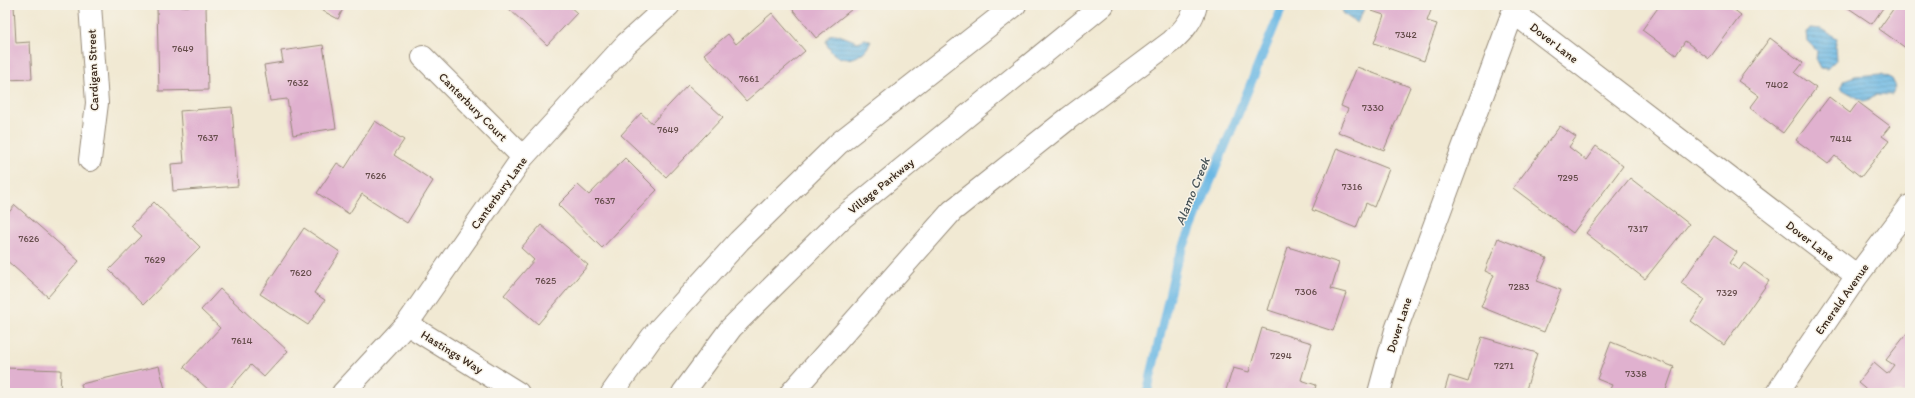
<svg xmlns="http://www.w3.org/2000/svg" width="1915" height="398" viewBox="0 0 1915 398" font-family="Itim,sans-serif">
  <defs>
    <pattern id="water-rules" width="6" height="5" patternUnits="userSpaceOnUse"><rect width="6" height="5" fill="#6bb8e4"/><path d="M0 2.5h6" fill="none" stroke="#5996b8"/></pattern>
  </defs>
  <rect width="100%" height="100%" fill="#f7f3e8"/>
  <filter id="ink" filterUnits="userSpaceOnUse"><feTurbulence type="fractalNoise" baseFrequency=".025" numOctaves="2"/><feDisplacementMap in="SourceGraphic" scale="8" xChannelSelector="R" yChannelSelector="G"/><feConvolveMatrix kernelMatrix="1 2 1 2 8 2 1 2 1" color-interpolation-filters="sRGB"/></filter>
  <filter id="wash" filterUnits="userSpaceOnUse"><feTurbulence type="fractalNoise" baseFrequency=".012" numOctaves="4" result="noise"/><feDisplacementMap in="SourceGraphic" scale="16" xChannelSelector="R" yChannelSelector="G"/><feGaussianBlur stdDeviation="0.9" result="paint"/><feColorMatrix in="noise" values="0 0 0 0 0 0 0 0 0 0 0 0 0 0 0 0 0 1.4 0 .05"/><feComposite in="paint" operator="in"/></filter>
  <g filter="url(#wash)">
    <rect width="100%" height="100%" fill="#f1e9d3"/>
    <path fill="url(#water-rules)" stroke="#537181" d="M1344 5H1366L1357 23 1342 13Z
      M1811 28 1821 29 1837 38 1835 47 1836 60 1827 69 1820 68 1816 60 1817 51 1807 41 1806 32Z
      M836 34 858 42 865 39 871 41C862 63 834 66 826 42L830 35Z
      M1882 74 1892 79 1896 87 1892 95 1876 94 1868 100 1863 101 1840 88 1844 80 1855 76Z"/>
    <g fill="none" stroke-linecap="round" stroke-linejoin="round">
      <path stroke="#6bb8e4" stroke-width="9" d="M1147 393 1176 265 1283 5"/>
    </g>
    <g id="blocks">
      <path fill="#e0b1cf" d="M5 5H14L16 43 30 42 32 79 5 80Z
        M312 5H345L338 19Z
        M505 5H568L577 13 547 45Z
        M789 5H857L816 38Z
        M1375 5H1433L1427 21 1437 24 1424 61 1374 43 1384 15 1372 11Z
        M1660 5H1728L1741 15 1709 59 1685 41 1676 55 1642 30Z
        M1844 5H1885L1872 24Z
        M1896 5H1910V51L1879 29Z
        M206 6 208 90 159 91 157 7Z
        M772 13 805 51 746 101 704 54 728 34 736 44Z
        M1770 38 1803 63 1795 73 1816 88 1783 133 1750 108 1759 96 1738 81Z
        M323 45 336 128 293 135 287 99 270 101 264 65 283 62 281 51Z
        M1357 67 1410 87 1384 150 1338 132 1348 109 1341 106Z
        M688 85 723 117 666 177 621 135 641 113 652 123Z
        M1829 97 1850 113 1858 102 1890 126 1882 136 1889 141 1861 177 1835 156 1828 164 1796 140Z
        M232 107 238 186 173 191 171 164 184 163 180 111Z
        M5 120H6L7 132H5Z
        M375 121 404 140 394 155 433 181 407 223 362 194 349 214 317 193 337 163 345 168Z
        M1560 126 1576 137 1569 147 1586 160 1596 146 1623 166 1573 233 1513 188Z
        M1337 148 1389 169 1374 207 1366 203 1356 228 1312 210Z
        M625 158 657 190 602 248 558 205 578 185 589 195Z
        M1630 178 1689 224 1645 279 1586 233Z
        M154 202 200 247 144 304 109 270 142 236 131 226Z
        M15 205 79 261 48 297 5 259V217Z
        M541 225 588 265 538 324 504 295 534 260 521 248Z
        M304 228 340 252 314 293 325 300 308 325 260 294Z
        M1714 236 1737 252 1729 263 1739 270 1744 263 1769 281 1724 345 1691 321 1705 300 1681 283Z
        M1498 238 1547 258 1537 281 1561 290 1544 332 1481 307 1494 275 1485 271Z
        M1288 247 1339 263 1331 289 1346 293 1333 331 1268 310Z
        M220 289 288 351 264 377 251 365 226 393H212L184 367 220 328 201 310Z
        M1262 328 1312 343 1301 380 1316 385 1314 393H1225L1233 368 1249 372Z
        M1908 332 1910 333V393H1870L1858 383 1874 363 1887 374 1894 365 1886 360Z
        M1482 337 1537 353 1525 393H1444L1449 376 1468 382Z
        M1611 342 1674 367 1665 393H1608L1612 385 1597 379Z
        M159 366 166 393H83L81 384Z
        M5 368 61 370 60 393H5Z"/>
    </g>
  </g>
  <g filter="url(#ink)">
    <use href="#blocks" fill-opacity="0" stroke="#968a78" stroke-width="1"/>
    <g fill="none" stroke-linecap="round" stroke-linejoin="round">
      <defs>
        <path id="minor" d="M423 57 523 157
          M90 160 97 103 90 5
          M407 324 518 393
          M343 393 407 324 523 157 626 44 669 5
          M612 393 652 337 739 241 839 143 1015 5
          M683 393 731 328 842 218 1103 5
          M791 393 952 211 1069 118 1172 41C1183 31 1193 20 1196 5
          M1379 393 1396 330 1513 12 1857 276
          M1777 393 1857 276 1910 206"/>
      </defs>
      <use href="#minor" stroke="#968a78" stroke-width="24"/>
      <use href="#minor" stroke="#fff" stroke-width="22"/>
    </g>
  </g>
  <g text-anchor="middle" stroke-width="3" stroke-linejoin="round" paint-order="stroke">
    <g font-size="10" fill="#644c4a">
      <text x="1406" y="38">7342</text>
      <text x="183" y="52">7649</text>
      <text x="749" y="82">7661</text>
      <text x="298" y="86">7632</text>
      <text x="1777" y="88">7402</text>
      <text x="1373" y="111">7330</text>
      <text x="668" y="133">7649</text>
      <text x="208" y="141">7637</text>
      <text x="1841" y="142">7414</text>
      <text x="376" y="179">7626</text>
      <text x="1568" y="181">7295</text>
      <text x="1352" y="190">7316</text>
      <text x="605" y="204">7637</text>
      <text x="1638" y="232">7317</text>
      <text x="29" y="242">7626</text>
      <text x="155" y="263">7629</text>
      <text x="301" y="276">7620</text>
      <text x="546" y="284">7625</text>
      <text x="1519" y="290">7283</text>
      <text x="1306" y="295">7306</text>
      <text x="1727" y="296">7329</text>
      <text x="242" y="344">7614</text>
      <text x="1281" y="359">7294</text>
      <text x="1504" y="369">7271</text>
      <text x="1636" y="377">7338</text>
    </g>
    <g font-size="12" fill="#3b2a1e" stroke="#f7f3e8">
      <text transform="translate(1554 43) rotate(38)" y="4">Dover Lane</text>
      <text transform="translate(93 70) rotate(-92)" y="4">Cardigan Street</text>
      <text transform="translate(473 107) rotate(45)" y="4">Canterbury Court</text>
      <text transform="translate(881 186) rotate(-39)" y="4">Village Parkway</text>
      <text transform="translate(499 193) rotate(-54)" y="4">Canterbury Lane</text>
      <text transform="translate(1810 241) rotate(38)" y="4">Dover Lane</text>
      <text transform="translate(1842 299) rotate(-55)" y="4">Emerald Avenue</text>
      <text transform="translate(1399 325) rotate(-72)" y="4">Dover Lane</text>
      <text transform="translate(452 352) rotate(32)" y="4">Hastings Way</text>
    </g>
    <g font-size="13" font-style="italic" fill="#495559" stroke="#f7f3e8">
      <text transform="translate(1192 191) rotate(-68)" y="5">Alamo Creek</text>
    </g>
  </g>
  <rect width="1915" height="398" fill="none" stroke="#f7f3e8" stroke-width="20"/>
</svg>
